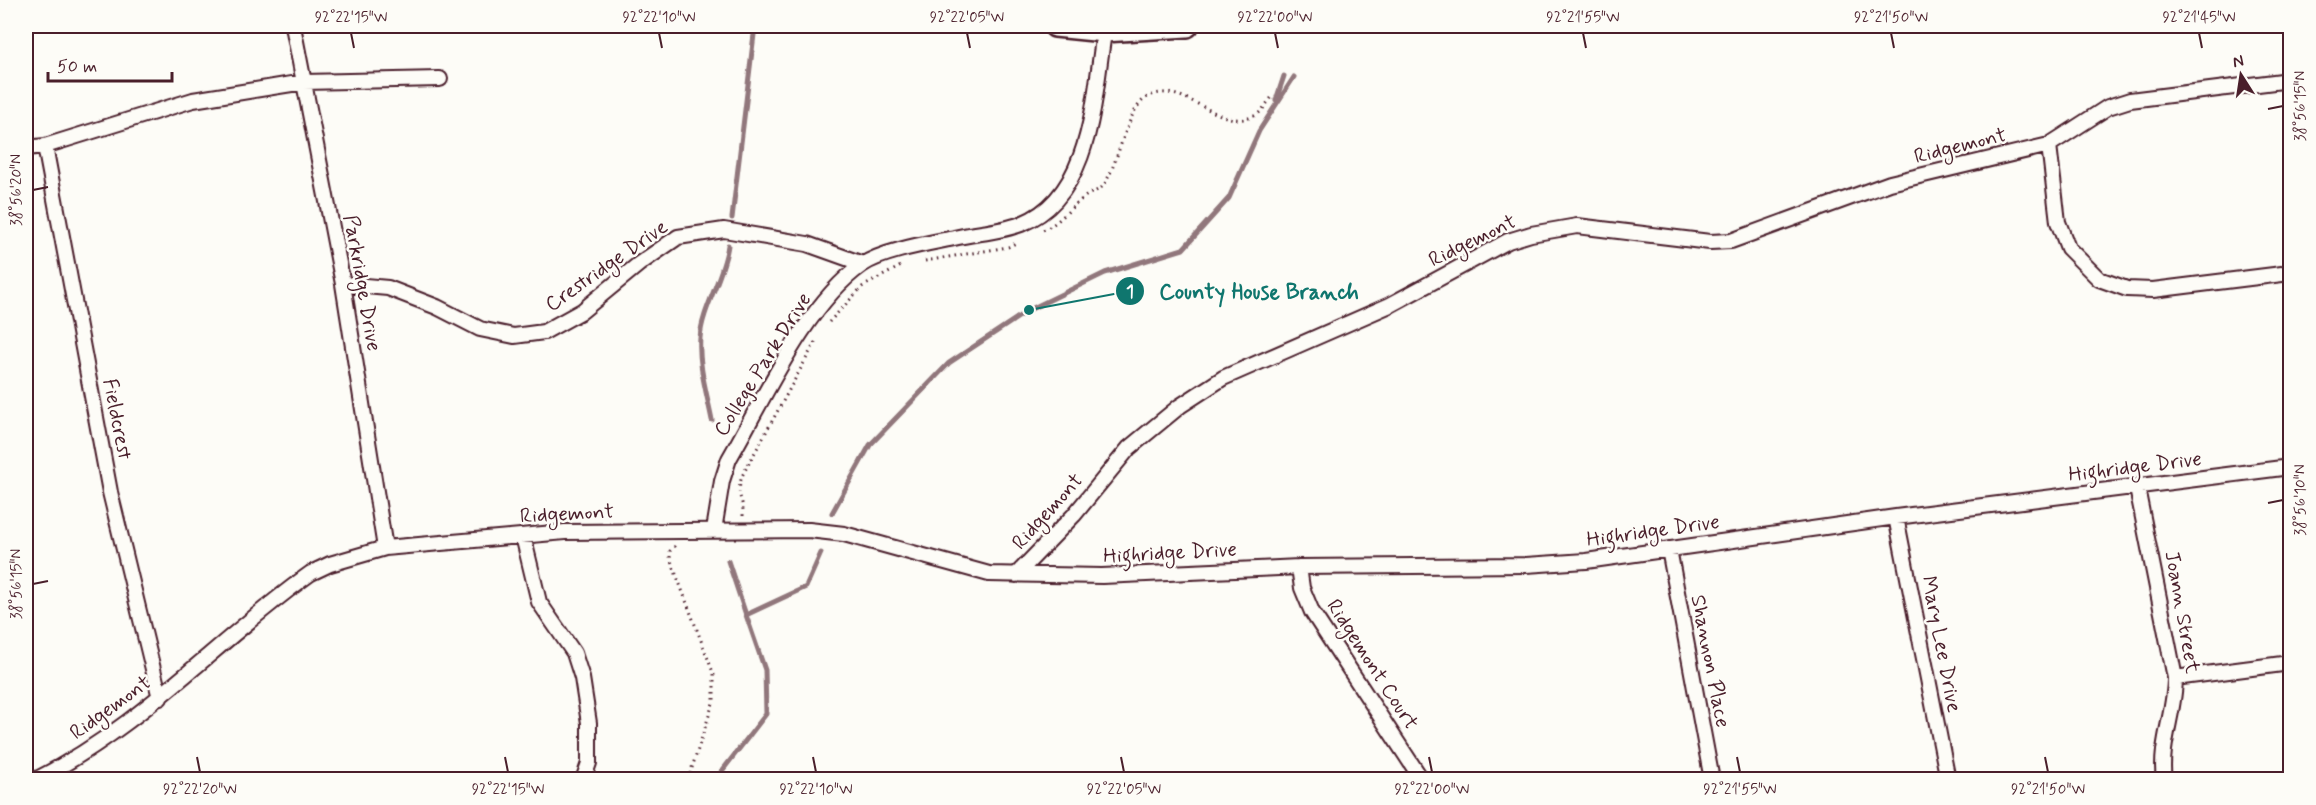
<svg xmlns="http://www.w3.org/2000/svg" width="2316" height="805" viewBox="0 0 2316 805" font-family="Mynerve,sans-serif">
  <rect width="100%" height="100%" fill="#fdfcf7"/>
  <filter id="ink" filterUnits="userSpaceOnUse"><feTurbulence type="fractalNoise" baseFrequency=".0167" numOctaves="2"/><feDisplacementMap in="SourceGraphic" scale="12" xChannelSelector="R" yChannelSelector="G"/><feConvolveMatrix kernelMatrix="1 2 1 2 8 2 1 2 1" color-interpolation-filters="sRGB"/></filter>
  <g filter="url(#ink)">
    <g fill="none" stroke-linecap="round" stroke-linejoin="round">
      <path stroke="#91777b" stroke-width="5" d="M1276 100 1284 76
        M732 218 755 26
        M712 420C707 394 698 365 700 338 702 309 724 276 728 245
        M832 513 870 445 949 363 1029 310 1105 273 1183 249 1229 198 1259 131 1294 77
        M728 561 746 615
        M715 780 766 714 765 670 746 615 806 587 821 553"/>
      <defs>
        <path id="street" d="M293 26 343 284 385 548
          M2290 80 2130 100 2108 107 2049 145 2058 222 2068 248 2099 279 2127 289 2153 290 2290 273
          M45 146 110 492 160 698
          M26 148 45 146 193 100 304 82 440 79
          M343 284 388 288 437 307 480 329 514 336 544 332 582 311 639 264 678 237 724 230 807 244 863 264
          M2137 488 2175 678C2175 712 2159 745 2164 780
          M1896 517 1948 780
          M714 530 722 481 729 459C764 399 805 305 862 265 882 251 930 243 954 238 975 233 1000 232 1021 224 1094 196 1094 91 1105 26
          M523 536 539 602 574 653 582 678 589 723V763L583 780
          M1669 549 1712 780
          M1299 567 1302 588 1312 612 1422 780
          M1016 575 1074 515 1129 448 1180 406 1223 378 1390 305 1508 241 1531 234 1577 226 1710 242 1731 241 1890 183 2049 145
          M2175 678 2290 663
          M35 780C140 728 217 640 311 573L330 564 385 548 565 532 809 530 844 534 989 574 1102 576 1299 567 1526 565 1586 561 1896 517 2290 467"/>
        <path id="primary" d="M1055 26 1104 31 1187 26"/>
      </defs>
      <use href="#street" stroke="#4a1f2b" stroke-width="18"/>
      <use href="#primary" stroke="#4a1f2b" stroke-width="26"/>
      <path stroke="#4a1f2b" stroke-width="3" stroke-dasharray="1.5 4.5" stroke-linecap="butt" d="M1043 230C1061 222 1070 207 1086 196 1090 193 1098 191 1102 187 1117 171 1126 110 1146 98 1182 76 1218 133 1254 116 1262 113 1267 102 1273 96
        M925 261 1008 247 1018 242
        M829 322 862 287 901 266
        M743 516C744 496 735 499 742 476L817 339
        M675 546 670 551V558L714 675V700L688 780"/>
      <use href="#street" stroke="#fdfcf7" stroke-width="14"/>
      <use href="#primary" stroke="#fdfcf7" stroke-width="21"/>
    </g>
  </g>
  <path fill="none" stroke="#4a1f2b" stroke-width="2" d="M351 33 354 48M659 33 662 48M967 33 970 48M1275 33 1278 48M1583 33 1586 48M1891 33 1894 48M2199 33 2202 48M2268 109 2283 106M33 190 48 187M2268 503 2283 500M33 584 48 581M197 757 200 772M505 757 508 772M813 757 816 772M1121 757 1124 772M1429 757 1432 772M1737 757 1740 772M2045 757 2048 772"/>
  <g text-anchor="middle" stroke-width="5" stroke-linejoin="round" paint-order="stroke">
    <g font-size="21" fill="#4a1f2b" stroke="#fdfcf7">
      <text transform="translate(1960 145) rotate(-14)" y="7">Ridgemont</text>
      <text transform="translate(1472 240) rotate(-26)" y="7">Ridgemont</text>
      <text transform="translate(606 265) rotate(-35)" y="7">Crestridge Drive</text>
      <text transform="translate(363 283) rotate(80)" y="7">Parkridge Drive</text>
      <text transform="translate(762 364) rotate(-58)" y="7">College Park Drive</text>
      <text transform="translate(118 419) rotate(79)" y="7">Fieldcrest</text>
      <text transform="translate(2135 466) rotate(-7)" y="7">Highridge Drive</text>
      <text transform="translate(1047 511) rotate(-48)" y="7">Ridgemont</text>
      <text transform="translate(567 513) rotate(-3)" y="7">Ridgemont</text>
      <text transform="translate(1653 530) rotate(-8)" y="7">Highridge Drive</text>
      <text transform="translate(1170 552) rotate(-3)" y="7">Highridge Drive</text>
      <text transform="translate(2183 612) rotate(80)" y="7">Joann Street</text>
      <text transform="translate(1942 644) rotate(79)" y="7">Mary Lee Drive</text>
      <text transform="translate(1711 661) rotate(79)" y="7">Shannon Place</text>
      <text transform="translate(1373 664) rotate(57)" y="7">Ridgemont Court</text>
      <text transform="translate(110 707) rotate(-36)" y="7">Ridgemont</text>
    </g>
  </g>
  <path fill="none" stroke="#0f766e" stroke-width="2" d="M1029 310L1130 291"/>
  <g fill="#0f766e" stroke="#fdfcf7" stroke-width="2">
    <circle cx="1029" cy="310" r="6"/>
    <circle cx="1130" cy="291" r="15"/>
  </g>
  <g font-size="18" text-anchor="middle" font-weight="bold" fill="#fff">
    <text x="1130" y="297">1</text>
  </g>
  <g font-size="22" text-anchor="middle" font-weight="bold" fill="#0f766e" stroke="#fdfcf7" stroke-width="5" stroke-linejoin="round" paint-order="stroke">
    <text x="1259" y="299">County House Branch</text>
  </g>
  <rect width="2316" height="805" fill="none" stroke="#fdfcf7" stroke-width="66"/>
  <g transform="translate(2241 75) rotate(348)" stroke="#fdfcf7" stroke-width="4.5" paint-order="stroke">
  <path d="M0-4.5L10 22L0 15L-10 22Z" fill="#4a1f2b"/>
  <text y="-9" font-size="16" font-weight="bold" text-anchor="middle" fill="#4a1f2b">N</text>
  </g>
  <path d="M48 72v9h124v-9" fill="none" stroke="#4a1f2b" stroke-width="3"/>
  <text x="57" y="72" font-size="18" fill="#4a1f2b" stroke="#fdfcf7" stroke-width="4.5" paint-order="stroke">50 m</text>
  <rect x="33" y="33" width="2250" height="739" fill="none" stroke="#4a1f2b" stroke-width="2"/>
  <g font-size="15" text-anchor="middle" fill="#4a1f2b">
    <text x="351" y="22">92°22'15"W</text>
    <text x="659" y="22">92°22'10"W</text>
    <text x="967" y="22">92°22'05"W</text>
    <text x="1275" y="22">92°22'00"W</text>
    <text x="1583" y="22">92°21'55"W</text>
    <text x="1891" y="22">92°21'50"W</text>
    <text x="2199" y="22">92°21'45"W</text>
    <text transform="translate(2300 106) rotate(-90)" y="5">38°56'15"N</text>
    <text transform="translate(16 190) rotate(-90)" y="5">38°56'20"N</text>
    <text transform="translate(2300 500) rotate(-90)" y="5">38°56'10"N</text>
    <text transform="translate(16 584) rotate(-90)" y="5">38°56'15"N</text>
    <text x="200" y="794">92°22'20"W</text>
    <text x="508" y="794">92°22'15"W</text>
    <text x="816" y="794">92°22'10"W</text>
    <text x="1124" y="794">92°22'05"W</text>
    <text x="1432" y="794">92°22'00"W</text>
    <text x="1740" y="794">92°21'55"W</text>
    <text x="2048" y="794">92°21'50"W</text>
  </g>
</svg>
